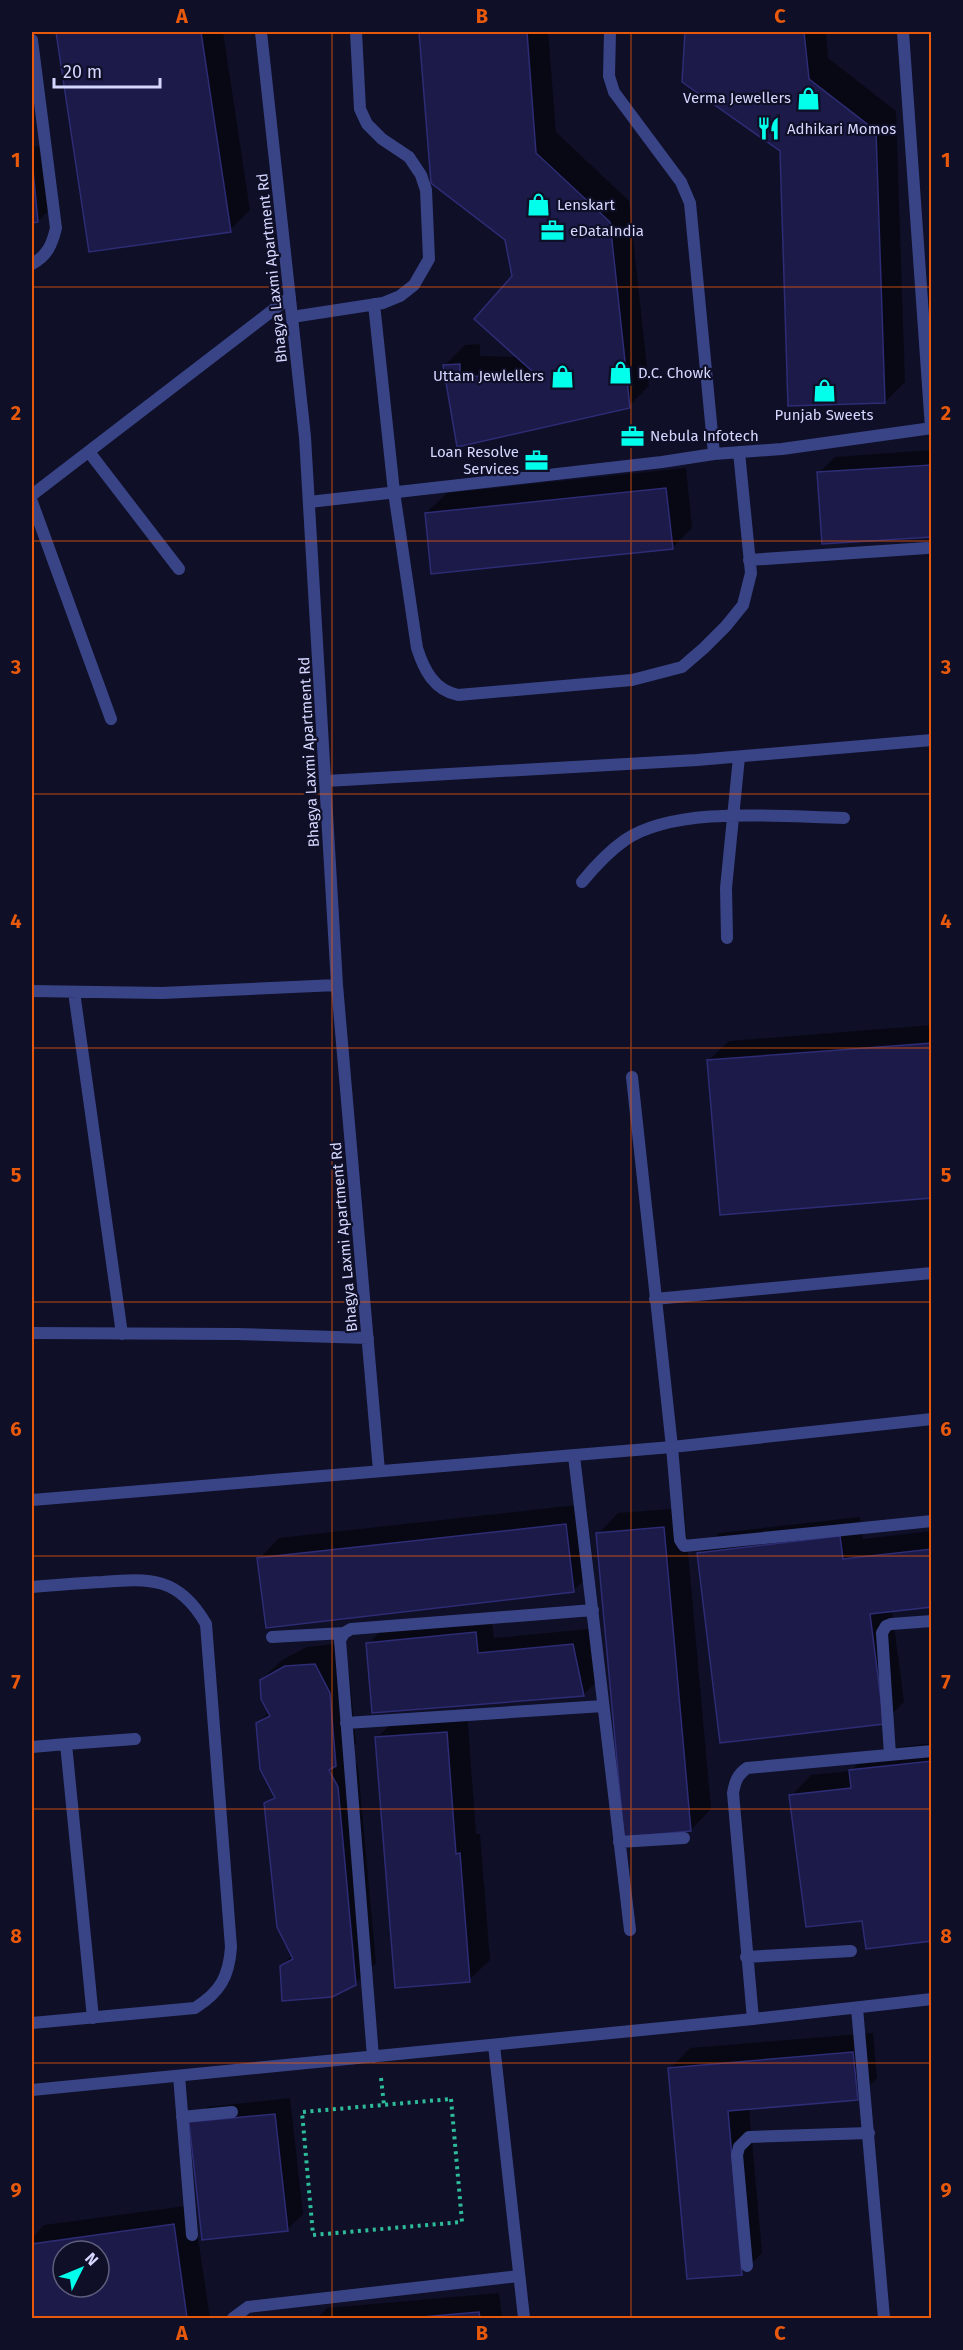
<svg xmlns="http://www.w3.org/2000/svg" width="963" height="2350" viewBox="0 0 963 2350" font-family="'Fira Sans',sans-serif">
  <rect width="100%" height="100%" fill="#0f0f27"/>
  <path fill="#0007" fill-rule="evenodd" d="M57 32H223L250 210 230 230 90 251Z
    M420 32H548L556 132 629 201 649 386 629 406 458 445 445 365 465 345 480 344V356L518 357 514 276 507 239 432 183Z
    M686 32H826L828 58 896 111 905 382 885 402 781 150 683 82Z
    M47 145 54 205 38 221H32V147Z
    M932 450V536L819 473 835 457Z
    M686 468 692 528 672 548 426 513 447 493Z
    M932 1025V1197L708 1061 729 1041Z
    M586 1504 594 1570 574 1590 267 1626 259 1559 279 1538Z
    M684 1508 711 1809 691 1830 598 1534 618 1513Z
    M860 1517 863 1539 932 1531V1605L892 1610 904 1702 883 1723 698 1554 719 1533Z
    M491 1617 494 1638 589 1629 599 1679 583 1695 368 1644 384 1628Z
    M335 1644 349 1672 356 1744 349 1751 358 1767 376 1963 355 1984 281 1966 293 1955 266 1804 275 1795 257 1724 269 1712 261 1680 282 1660 307 1647Z
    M467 1712 476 1834H480L490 1960 469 1980 377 1738 397 1717Z
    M932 1743V1940L863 1919 791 1796 811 1775 851 1771 871 1751Z
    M873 2033 877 2078 857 2098 749 2108 762 2253 742 2273 670 2069 690 2048Z
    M290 2098 303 2214 287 2230 191 2123 207 2107Z
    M193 2205 210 2318H32V2238L44 2225ZM63 2251H99V2287H63Z
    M499 2293 502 2318H317L327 2308Z"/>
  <path fill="#1c1a48" stroke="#2d2c75" stroke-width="1.5" fill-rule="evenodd" d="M56 32H201L231 232 89 252Z
    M419 32H527L536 153 610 222 630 408 457 447 443 365 460 364V376L534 377 533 372 474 319 512 276 505 240 431 183Z
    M685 32H804L809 79 876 131 885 403 788 406 780 151 682 82Z
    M32 160 38 222 32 223Z
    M932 465V537L822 544 817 472Z
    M666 488 673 549 431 574 425 513Z
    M932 1043V1198L720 1215 707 1060Z
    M566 1524 574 1592 266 1628 257 1558Z
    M664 1527 691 1831 624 1837 596 1533Z
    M840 1536 843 1559 932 1549V1607L870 1614 884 1724 720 1743 697 1553Z
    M476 1632 478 1653 573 1644 584 1696 372 1713 366 1643Z
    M315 1664 330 1693 336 1766 329 1770 338 1787 356 1985 332 1997 282 2001 280 1966 293 1959 277 1927 264 1803 275 1798 260 1769 256 1723 270 1716 261 1699 260 1680 285 1666Z
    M447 1732 456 1854 460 1853 470 1982 395 1988 375 1737Z
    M932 1761V1941L866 1949 862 1921 806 1927 789 1795 851 1788 849 1770Z
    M853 2052 858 2100 728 2111 742 2275 687 2279 668 2068Z
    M275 2114 288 2231 202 2240 189 2122Z
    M174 2224 187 2318H32V2244ZM63 2251H99V2287H63Z
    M479 2312 480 2318H410Z"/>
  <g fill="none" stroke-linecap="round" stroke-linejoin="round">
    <path stroke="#2dbb99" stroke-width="4" stroke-dasharray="3 4.5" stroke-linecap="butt" d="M381 2078 384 2105
      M451 2099 462 2222 313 2235 302 2112Z"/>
    <path stroke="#394487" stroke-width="12" d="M610 32 609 76 614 92 681 182 690 203 714 454
      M903 32 931 428
      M374 304 394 492 417 648C424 670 434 690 458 695L632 680 682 667 704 648 726 626 743 605 751 573 739 452
      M292 317 383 303 400 296 414 285 429 259 426 190 421 175 409 157 382 139 367 124 360 109 356 32
      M309 502 662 462 714 454 782 449 932 428
      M749 560 927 548
      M582 882C595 866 608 852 625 840 677 805 782 817 844 818
      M727 938 726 888 739 757
      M632 1077 672 1447
      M655 1299 932 1273
      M857 2008 884 2318
      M179 2076 192 2235
      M182 2117 232 2112
      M747 2266 737 2155 739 2147 749 2137 869 2133"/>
    <path stroke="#394487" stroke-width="12" d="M261 32 305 437 337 985 379 1471
      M32 40 56 228C52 245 47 256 32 264
      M89 452 179 569
      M32 495 290 297
      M32 502 111 719
      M326 781 697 760 932 740
      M32 991 162 993 337 985
      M74 992 122 1334
      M32 1333 236 1334 368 1338
      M672 1447 680 1540 684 1546 932 1521
      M574 1456 630 1930
      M32 1500 672 1447 932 1419
      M32 1587C55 1585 78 1583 102 1582 151 1578 179 1577 206 1624L231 1947C229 1977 220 1992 195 2008L32 2023
      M272 1637 344 1633
      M346 1723 603 1706
      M32 1747 66 1744
      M890 1755 882 1633 886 1626 891 1624 932 1621
      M619 1842 684 1838
      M746 1957 851 1951
      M93 2018 66 1744 135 1739
      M753 2019 733 1793C735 1782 737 1775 747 1768L932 1751
      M494 2045 524 2318
      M373 2057 340 1640 344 1633 351 1629 593 1610
      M32 2090 753 2019 932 1999
      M233 2318 248 2307 519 2276"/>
  </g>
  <path fill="none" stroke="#e8590c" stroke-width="1.5" stroke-opacity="0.55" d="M332 32V2318M631 32V2318M32 287H932M32 541H932M32 794H932M32 1048H932M32 1302H932M32 1556H932M32 1809H932M32 2063H932"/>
  <defs>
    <symbol id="shop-bare" viewBox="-9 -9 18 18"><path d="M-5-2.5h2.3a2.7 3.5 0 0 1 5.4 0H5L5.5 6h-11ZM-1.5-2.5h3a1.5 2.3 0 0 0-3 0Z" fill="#01ffeb" stroke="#0f0f27" stroke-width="2.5" paint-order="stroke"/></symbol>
    <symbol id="restaurant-bare" viewBox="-9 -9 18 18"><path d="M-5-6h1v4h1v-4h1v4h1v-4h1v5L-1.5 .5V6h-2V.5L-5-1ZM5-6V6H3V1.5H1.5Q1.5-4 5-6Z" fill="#01ffeb" stroke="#0f0f27" stroke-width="2.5" paint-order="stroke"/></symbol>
    <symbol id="office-bare" viewBox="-9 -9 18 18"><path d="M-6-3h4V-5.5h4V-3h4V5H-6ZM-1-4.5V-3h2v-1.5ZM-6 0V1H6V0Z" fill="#01ffeb" stroke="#0f0f27" stroke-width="2.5" paint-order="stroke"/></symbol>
  </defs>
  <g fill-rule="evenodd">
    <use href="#shop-bare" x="792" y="82" width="33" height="33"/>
    <use href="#restaurant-bare" x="752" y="112" width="33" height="33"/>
    <use href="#shop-bare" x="522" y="188" width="33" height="33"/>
    <use href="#office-bare" x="536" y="214" width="33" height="33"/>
    <use href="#shop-bare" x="604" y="356" width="33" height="33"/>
    <use href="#shop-bare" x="546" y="360" width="33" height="33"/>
    <use href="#shop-bare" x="808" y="374" width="33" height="33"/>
    <use href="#office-bare" x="616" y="420" width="33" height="33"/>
    <use href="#office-bare" x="520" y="444" width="33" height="33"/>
  </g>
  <g text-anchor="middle" stroke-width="4.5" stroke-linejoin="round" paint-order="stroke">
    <g font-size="15" fill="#d5d7ff" stroke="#0f0f27" text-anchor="start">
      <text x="791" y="103" text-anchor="end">Verma Jewellers</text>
      <text x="787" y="134">Adhikari Momos</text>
      <text x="557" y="210">Lenskart</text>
      <text x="570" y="236">eDataIndia</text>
      <text x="638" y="378">D.C. Chowk</text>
      <text x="544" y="381" text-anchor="end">Uttam Jewlellers</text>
      <text x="824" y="420" text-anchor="middle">Punjab Sweets</text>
      <text x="650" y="441">Nebula Infotech</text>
      <text x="519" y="457" text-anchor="end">Loan Resolve<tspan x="519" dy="17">Services</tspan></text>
    </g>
    <g font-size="15" fill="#d5d7ff" stroke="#0f0f27">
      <text transform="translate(272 268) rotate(-96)" y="5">Bhagya Laxmi Apartment Rd</text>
      <text transform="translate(309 752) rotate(-93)" y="5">Bhagya Laxmi Apartment Rd</text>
      <text transform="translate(344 1237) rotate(-95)" y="5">Bhagya Laxmi Apartment Rd</text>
    </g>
  </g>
  <rect width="963" height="2350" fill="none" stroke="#0f0f27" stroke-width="66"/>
  <g transform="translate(81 2269) rotate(47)"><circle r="28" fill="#0f0f27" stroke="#5e5f7d" stroke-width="1.5"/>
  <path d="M0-4.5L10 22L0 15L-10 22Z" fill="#01ffeb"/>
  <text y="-9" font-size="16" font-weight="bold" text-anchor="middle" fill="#d5d7ff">N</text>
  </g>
  <path d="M54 78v9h106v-9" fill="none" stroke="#d5d7ff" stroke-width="3"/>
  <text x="63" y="78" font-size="18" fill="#d5d7ff" stroke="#0f0f27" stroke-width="4.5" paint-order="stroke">20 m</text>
  <rect x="33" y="33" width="897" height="2284" fill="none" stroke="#e8590c" stroke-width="2"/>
  <g font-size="20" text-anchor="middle" font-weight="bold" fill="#e8590c">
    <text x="182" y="23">A</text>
    <text x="482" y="23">B</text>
    <text x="780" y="23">C</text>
    <text x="16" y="167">1</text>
    <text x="946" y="167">1</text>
    <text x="16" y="420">2</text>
    <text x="946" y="420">2</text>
    <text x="16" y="674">3</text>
    <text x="946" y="674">3</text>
    <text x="16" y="928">4</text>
    <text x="946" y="928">4</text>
    <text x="16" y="1182">5</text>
    <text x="946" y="1182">5</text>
    <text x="16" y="1436">6</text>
    <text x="946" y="1436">6</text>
    <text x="16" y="1689">7</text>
    <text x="946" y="1689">7</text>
    <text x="16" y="1943">8</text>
    <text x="946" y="1943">8</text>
    <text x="16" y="2197">9</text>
    <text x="946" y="2197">9</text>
    <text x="182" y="2340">A</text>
    <text x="482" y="2340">B</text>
    <text x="780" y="2340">C</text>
  </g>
</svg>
